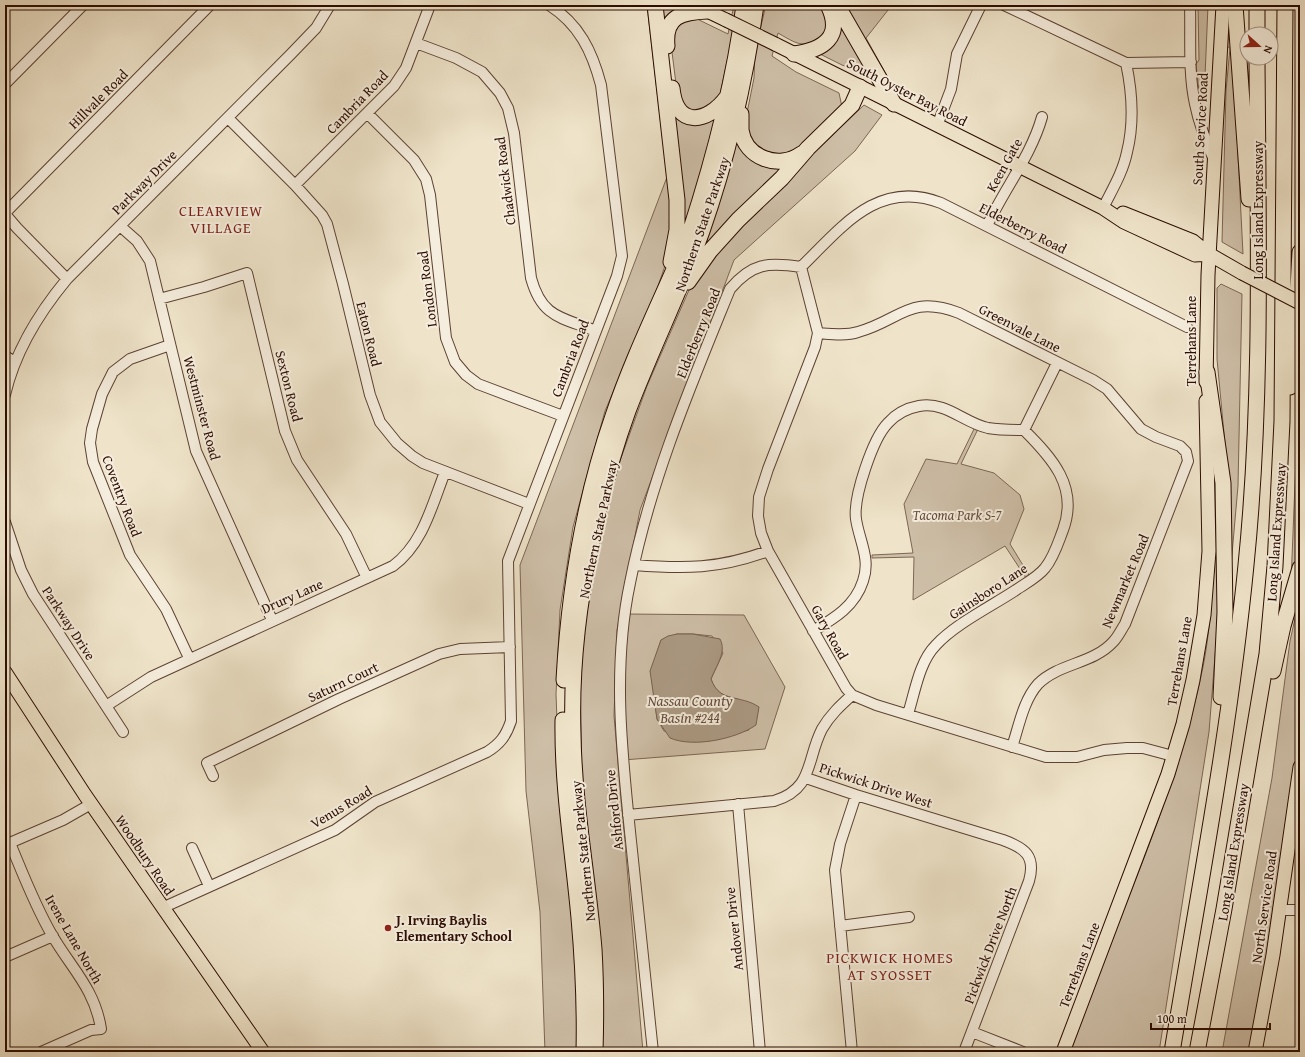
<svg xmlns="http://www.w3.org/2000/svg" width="1305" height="1057" viewBox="0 0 1305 1057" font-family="'Gentium Book Plus',serif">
  <rect width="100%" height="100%" fill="#efe4ca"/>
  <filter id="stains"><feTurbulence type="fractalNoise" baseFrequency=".005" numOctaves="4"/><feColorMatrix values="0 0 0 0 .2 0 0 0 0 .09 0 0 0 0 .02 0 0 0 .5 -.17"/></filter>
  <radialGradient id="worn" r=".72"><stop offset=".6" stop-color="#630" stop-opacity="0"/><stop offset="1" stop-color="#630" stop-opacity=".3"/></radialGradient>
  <path fill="#cebfa8" stroke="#7c6654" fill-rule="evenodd" d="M647 5H652L672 173 669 254 655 295 605 411 573 527 560 610 556 694 559 773 576 928 579 1052H545L540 912 526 791 520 565 667 177Z
    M659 5H672L681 9 665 29Z
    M722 5H739L734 44 728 57 719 99 714 107 693 113 678 100 670 36 673 26 695 18 728 34 733 10Z
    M766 5H824L827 36C802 47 802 47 778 33L772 56 796 72 839 93 842 107 787 159 755 150 745 123 754 78 755 51Z
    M843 5H892L866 38 891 83 886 82Z
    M1198 5H1208L1204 101 1200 102 1196 64 1199 60Z
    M1299 5 1300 218 1299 228H1297Z
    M838 13 872 76 842 65 818 53Z
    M1231 17 1243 254 1222 242 1226 91 1230 48 1227 46Z
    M671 100 679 113 711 118 717 121 682 235Z
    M864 105 882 115 855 151 734 260 640 510 617 630 614 716 643 1052H602L603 989 582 797 580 666 588 594 601 528 613 480 647 386 689 290 715 252 746 218Z
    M736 141 785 164 701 260Z
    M1221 284 1242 294 1238 486 1230 577 1229 486 1217 359V288Z
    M975 427 978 429 961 464 994 473 1020 495 1024 509 1010 544 1029 575 1026 578 1005 546 913 600 914 557 872 558V555L913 553 904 504 926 459 957 464Z
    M1300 432V556L1291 583 1297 433Z
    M1213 469H1217L1219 605 1209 732 1159 1052H1069C1114 924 1176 800 1203 667 1216 602 1212 534 1213 469Z
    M1300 596V740L1295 781 1251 1052H1222L1272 778 1290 641Z
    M625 614 744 615 785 687 765 749 623 760ZM677 634H693L712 636 723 653 711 679C716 693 723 696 738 699L749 730 708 741 664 731 657 719 651 671 661 640Z"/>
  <path fill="#ac9b85" stroke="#786250" d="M677 634H693L720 639C727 652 716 666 711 679 720 704 740 694 759 707L756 725C736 739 693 748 670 738L657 719 650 671 661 640 668 636Z"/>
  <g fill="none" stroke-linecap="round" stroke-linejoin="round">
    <defs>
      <path id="minor" d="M1004 5 1126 63 1191 62
        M1190 5C1191 38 1188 72 1195 104 1199 124 1206 142 1214 160
        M416 43 456 58 482 72 500 93 508 108 514 133 531 278C542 318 561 317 596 331
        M5 84 83 5
        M367 113 414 160 426 179 430 195 446 338 455 362 466 375 478 384 563 416
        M228 118 295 185 322 215 327 224 343 284 370 395 380 422 397 443 412 456 423 463 529 504
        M937 126 951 89 957 54 981 5
        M295 185 394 86 406 68 430 5
        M1103 208C1112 190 1123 172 1127 152 1134 124 1132 91 1126 63
        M5 213 210 5
        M5 214 17 228 67 279
        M120 226 137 241 150 261 196 451 272 620
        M987 226C1004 189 1031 156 1042 117
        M801 267 818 333 815 347 768 469 759 497 758 516 761 533 768 551 846 688 852 695 876 705 1046 757H1077L1104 750 1127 748H1143L1173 756
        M159 299 204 287 247 273 285 431 297 460 346 534 367 578
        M818 333C831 334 846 336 858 332 901 320 909 294 959 313L1093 380 1107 389 1141 429 1156 437 1180 446 1186 452 1188 461 1125 624C1121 630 1118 637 1113 642 1093 664 1059 663 1038 684 1023 701 1019 726 1012 747
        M170 345 130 359 113 372 102 394 92 429 90 443 93 462 130 555 166 609 189 658
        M5 356 15 362
        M5 395C15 351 38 314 67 279L291 54 316 28 330 5
        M5 522 21 570 33 594 123 732
        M634 565C685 569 719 569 768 551
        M813 631C835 618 855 606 863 581 871 559 859 540 856 519 853 497 873 438 888 423 896 414 908 408 919 406 946 401 964 423 988 428 999 430 1012 430 1024 430
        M106 706 151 677 393 566C423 544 432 505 445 472
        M908 714C915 692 919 662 936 645 955 624 992 606 1016 590 1026 583 1038 577 1045 568 1054 557 1058 543 1063 530 1079 487 1052 458 1024 430L1057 363
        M213 776 207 763 339 699 439 654 460 649 510 647
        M806 778 856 795 1003 840C1025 848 1036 856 1029 881L964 1052
        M738 804 760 1052
        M628 815 774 801C814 789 806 760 822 729 830 715 841 705 852 695
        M10 843C23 874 35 906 52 935 71 968 95 989 101 1029L91 1030 41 1052
        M5 845 63 820 91 804
        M192 848 209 886
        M162 908 335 830 375 802 487 752C500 744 506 736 511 721L508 561 617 276 622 256 601 85C592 51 579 24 549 5
        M1280 910H1300
        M840 926 909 917
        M5 957 53 936
        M972 1032 1023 1052
        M653 1052C646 982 638 911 631 841 622 755 612 668 630 583 650 481 691 385 730 289 752 263 768 262 801 267 841 228 878 178 941 203L1187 327
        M852 1052 835 870 840 844 856 795"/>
      <path id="major" d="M699 7 726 20
        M775 44 1103 208 1124 222 1195 255 1209 254
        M1123 213 1193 241 1209 254 1242 273
        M1206 382 1208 275 1223 5
        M5 672 85 795 263 1052
        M1063 1052 1168 774 1183 724 1193 680 1204 615 1209 551 1206 401
        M1255 1052 1273 955 1300 767"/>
      <path id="highway" d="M655 5 677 200V230L671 262
        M837 5 894 104
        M1235 5 1249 199
        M1257 5V34
        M667 46C664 16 682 12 707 11
        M794 54C823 50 844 37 828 5
        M672 88C676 128 707 124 727 97
        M741 114C741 119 741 124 741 130 745 158 779 170 801 154
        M688 282 710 251 738 220 782 178 808 148 852 105 860 87
        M1207 372 1223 483 1225 612 1221 697
        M1290 387 1293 377 1300 252
        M1273 671 1283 626 1300 568
        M564 680C569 590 583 502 613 416 634 353 665 293 690 232 714 158 734 82 744 5
        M563 720C562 788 573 851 579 918 583 963 585 1007 584 1052
        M595 1052C596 1018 596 983 594 949 588 877 574 806 573 734 571 672 578 607 591 546 600 500 612 455 628 411 651 350 680 292 702 231 728 157 745 82 756 5
        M1172 1052C1199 890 1230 729 1246 565 1263 397 1258 227 1257 58
        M1197 1052 1224 909 1267 654 1275 566 1282 421 1285 5"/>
    </defs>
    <use href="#minor" stroke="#5c4232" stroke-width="12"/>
    <use href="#major" stroke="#2b0c00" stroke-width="15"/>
    <use href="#highway" stroke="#2b0c00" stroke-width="17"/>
    <use href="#minor" stroke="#f5eddd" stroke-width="10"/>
    <use href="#major" stroke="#efe4ca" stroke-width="13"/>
    <use href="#highway" stroke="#efe4ca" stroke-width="15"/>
    <defs>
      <path id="major-bridge" d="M726 20 775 44
        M1242 273 1300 303"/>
    </defs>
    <use href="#major-bridge" stroke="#2b0c00" stroke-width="15" stroke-linecap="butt"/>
    <use href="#major-bridge" stroke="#efe4ca" stroke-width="13"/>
  </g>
  <circle fill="#8f2418" stroke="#f5eddd" stroke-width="1.5" cx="388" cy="928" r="4"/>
  <g text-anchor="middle" stroke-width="4" stroke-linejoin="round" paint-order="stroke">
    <g font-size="14" fill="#2b0c00" stroke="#f5eddd">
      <text transform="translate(907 92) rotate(27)" y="5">South Oyster Bay Road</text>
      <text transform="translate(98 99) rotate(-45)" y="5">Hillvale Road</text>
      <text transform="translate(357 102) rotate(-46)" y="5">Cambria Road</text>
      <text transform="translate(1200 129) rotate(-87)" y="5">South Service Road</text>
      <text transform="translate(1004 165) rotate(-61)" y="5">Keen Gate</text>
      <text transform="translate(505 181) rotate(-97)" y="5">Chadwick Road</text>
      <text transform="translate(144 182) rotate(-45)" y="5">Parkway Drive</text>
      <text transform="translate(1258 210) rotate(-90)" y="5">Long Island Expressway</text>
      <text transform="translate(702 224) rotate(-71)" y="5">Northern State Parkway</text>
      <text transform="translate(1023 228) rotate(27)" y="5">Elderberry Road</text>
      <text transform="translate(427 289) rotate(-97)" y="5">London Road</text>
      <text transform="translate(1020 328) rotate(27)" y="5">Greenvale Lane</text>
      <text transform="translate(698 333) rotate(-68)" y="5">Elderberry Road</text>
      <text transform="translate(369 334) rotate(76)" y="5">Eaton Road</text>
      <text transform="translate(1191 341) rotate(-90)" y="5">Terrehans Lane</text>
      <text transform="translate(570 358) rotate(-69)" y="5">Cambria Road</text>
      <text transform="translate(289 386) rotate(76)" y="5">Sexton Road</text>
      <text transform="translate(202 408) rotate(75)" y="5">Westminster Road</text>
      <text transform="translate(122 496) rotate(69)" y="5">Coventry Road</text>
      <text transform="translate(598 529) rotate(-78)" y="5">Northern State Parkway</text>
      <text transform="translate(1276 532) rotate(-86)" y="5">Long Island Expressway</text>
      <text transform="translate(1125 581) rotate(-67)" y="5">Newmarket Road</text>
      <text transform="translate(988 591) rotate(-33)" y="5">Gainsboro Lane</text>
      <text transform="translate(292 596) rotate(-24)" y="5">Drury Lane</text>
      <text transform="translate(69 623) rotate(57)" y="5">Parkway Drive</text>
      <text transform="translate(830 632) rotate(61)" y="5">Gary Road</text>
      <text transform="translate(1179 661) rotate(-80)" y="5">Terrehans Lane</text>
      <text transform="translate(343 682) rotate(-25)" y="5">Saturn Court</text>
      <text transform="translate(876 785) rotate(18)" y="5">Pickwick Drive West</text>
      <text transform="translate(341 807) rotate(-31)" y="5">Venus Road</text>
      <text transform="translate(614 810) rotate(-96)" y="5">Ashford Drive</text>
      <text transform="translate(583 851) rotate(-96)" y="5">Northern State Parkway</text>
      <text transform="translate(1233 852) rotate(-81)" y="5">Long Island Expressway</text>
      <text transform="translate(145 855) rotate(56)" y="5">Woodbury Road</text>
      <text transform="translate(1264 907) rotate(-82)" y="5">North Service Road</text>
      <text transform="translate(734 929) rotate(-96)" y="5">Andover Drive</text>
      <text transform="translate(74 939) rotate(60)" y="5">Irene Lane North</text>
      <text transform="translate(990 945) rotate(-69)" y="5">Pickwick Drive North</text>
      <text transform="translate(1079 965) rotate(-69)" y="5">Terrehans Lane</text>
    </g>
    <g font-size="14" font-style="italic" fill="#644b3b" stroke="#f5eddd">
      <text x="957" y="520">Tacoma Park S-7</text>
    </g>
    <g font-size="14" font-weight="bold" fill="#2b0c00" stroke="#f5eddd" text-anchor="start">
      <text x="396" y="925">J. Irving Baylis<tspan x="396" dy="16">Elementary School</tspan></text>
    </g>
    <g font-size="15" letter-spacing="1" fill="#7a1f14" stroke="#f5eddd">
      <text x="221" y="216">CLEARVIEW<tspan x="221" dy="17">VILLAGE</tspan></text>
      <text x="890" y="963">PICKWICK HOMES<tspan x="890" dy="17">AT SYOSSET</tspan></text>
    </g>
    <g font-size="15" font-style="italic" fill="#654c3c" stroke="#f5eddd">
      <text x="690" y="706">Nassau County<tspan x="690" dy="17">Basin #244</tspan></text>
    </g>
  </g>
  <rect width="1305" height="1057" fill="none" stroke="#efe4ca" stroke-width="20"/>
  <rect x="6" y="6" width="1293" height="1045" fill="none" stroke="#2b0c00" stroke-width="2"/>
  <rect x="10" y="10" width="1285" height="1037" fill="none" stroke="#2b0c00"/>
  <g transform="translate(1259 46) rotate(111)"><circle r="19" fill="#f5eddd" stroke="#a49385"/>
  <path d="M0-3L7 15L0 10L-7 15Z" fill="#8f2418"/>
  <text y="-6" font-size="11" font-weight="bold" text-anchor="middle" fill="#2b0c00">N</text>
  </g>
  <path d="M1151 1023v6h119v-6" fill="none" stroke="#2b0c00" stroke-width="2"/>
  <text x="1157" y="1023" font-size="12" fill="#2b0c00" stroke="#f5eddd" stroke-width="3" paint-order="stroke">100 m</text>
  <rect width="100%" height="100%" filter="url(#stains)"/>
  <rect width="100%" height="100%" fill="url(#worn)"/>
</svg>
